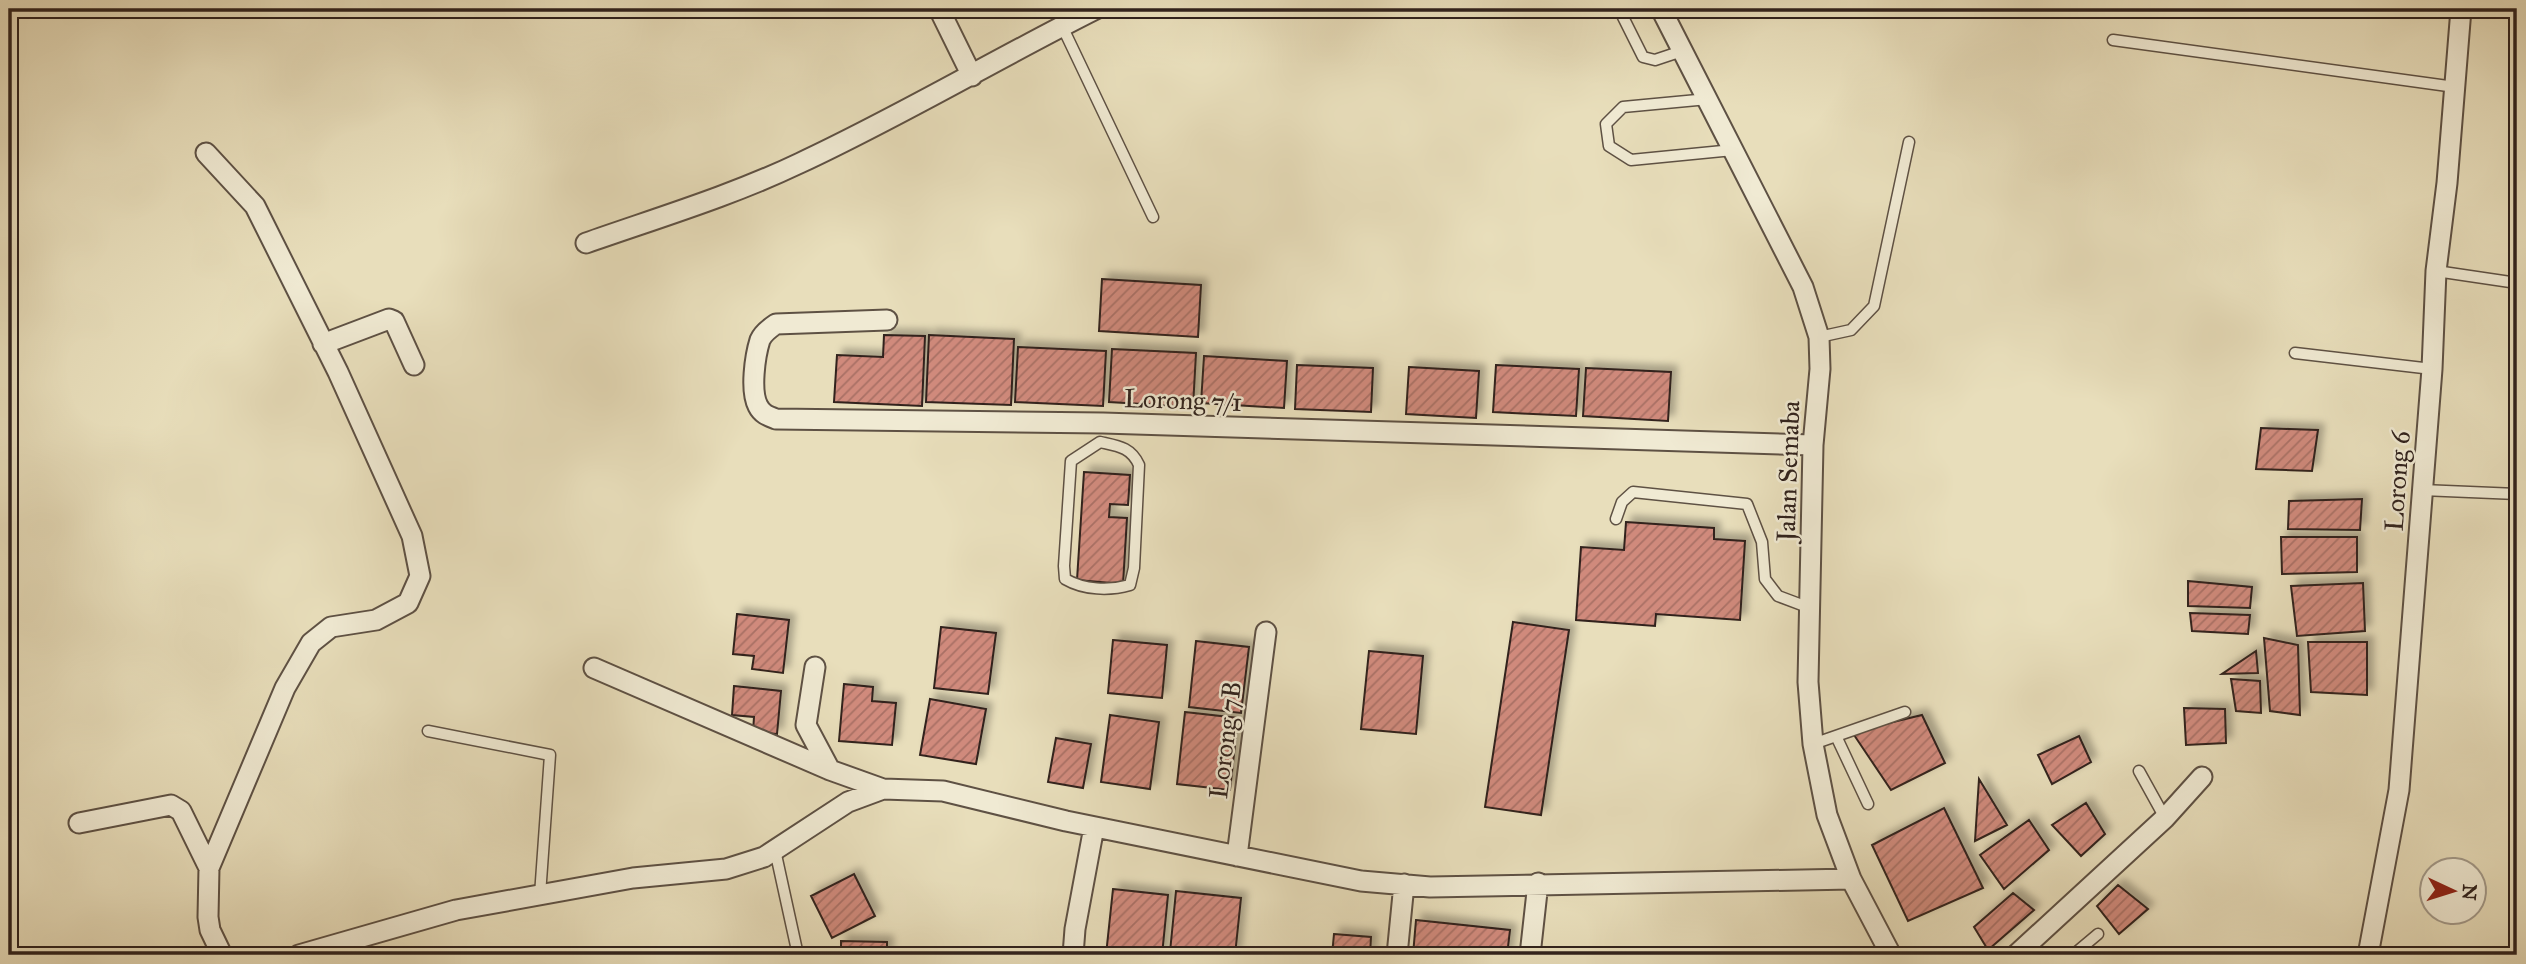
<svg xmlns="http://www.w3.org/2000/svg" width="2526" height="964" viewBox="0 0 2526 964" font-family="'IM FELL Great Primer',serif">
  <defs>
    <pattern id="building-hatch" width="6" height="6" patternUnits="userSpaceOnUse" patternTransform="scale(1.75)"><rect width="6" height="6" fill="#d08a7c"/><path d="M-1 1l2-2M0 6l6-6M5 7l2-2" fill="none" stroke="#a97065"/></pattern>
    <filter id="shadow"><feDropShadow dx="6" dy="-6" stdDeviation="3.5" flood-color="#0004"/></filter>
  </defs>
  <rect width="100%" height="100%" fill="#e8debb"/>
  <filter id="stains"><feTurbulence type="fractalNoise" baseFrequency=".00286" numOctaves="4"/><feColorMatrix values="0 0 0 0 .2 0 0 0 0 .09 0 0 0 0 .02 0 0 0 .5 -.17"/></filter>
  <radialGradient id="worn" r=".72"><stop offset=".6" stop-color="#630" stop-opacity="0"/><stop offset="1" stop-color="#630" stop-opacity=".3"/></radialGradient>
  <path fill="url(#building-hatch)" stroke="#30221d" stroke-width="2" filter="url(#shadow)" d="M1102 279 1201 285 1198 337 1099 331Z
    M884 335 925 336 922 406 834 402 837 355 883 357Z
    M929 335 1014 339 1011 405 926 402Z
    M1018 347 1106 351 1103 406 1015 402Z
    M1112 349 1196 353 1193 407 1109 402Z
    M1204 356 1287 361 1284 408 1201 403Z
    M1297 365 1373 368 1371 412 1295 409Z
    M1496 365 1579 369 1576 416 1493 412Z
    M1409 367 1479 371 1476 418 1406 414Z
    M1586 368 1671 372 1668 421 1583 416Z
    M2261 428 2318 430 2312 471 2256 469Z
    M1084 472 1130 475 1128 505 1110 504 1109 517 1127 518 1123 584 1077 580Z
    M2362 499 2360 530 2288 529 2289 501Z
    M1626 522 1714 528V539L1745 541 1740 620 1656 614 1655 626 1576 620 1581 547 1624 550Z
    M2281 537H2357V572L2282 574Z
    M2188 581 2252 587 2250 608 2188 606Z
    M2363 583 2365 631 2297 636 2291 586Z
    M2190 613 2250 615 2248 634 2192 631Z
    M737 614 789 620 783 673 752 669 754 656 733 654Z
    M1513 622 1569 630 1541 815 1485 807Z
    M941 627 996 633 988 694 934 688Z
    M2264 638 2298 645 2300 715 2270 711Z
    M1113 640 1167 645 1162 698 1108 693Z
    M1196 641 1249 647 1241 713 1189 707Z
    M2308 642H2367V695L2311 692Z
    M1369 651 1423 656 1416 734 1361 729Z
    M2256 651 2258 673 2222 674Z
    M2231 679 2260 681 2261 713 2236 711Z
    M844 684 873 687 872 701 896 703 892 745 839 741Z
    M734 686 781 691 777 734 753 732 754 717 732 715Z
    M930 699 986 709 976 764 920 755Z
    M2184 708 2225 709 2226 743 2186 745Z
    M1185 712 1238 718 1230 790 1177 784Z
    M1110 715 1159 722 1150 789 1101 782Z
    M1922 715 1945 763 1891 790 1852 732Z
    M2079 736 2091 762 2052 784 2038 755Z
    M1056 738 1091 744 1083 788 1048 782Z
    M1979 779 2007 825 1975 841Z
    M2086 803 2105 834 2081 856 2052 825Z
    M1944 808 1983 888 1908 921 1872 845Z
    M2029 820 2049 850 2004 889 1980 855Z
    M854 874 875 916 832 938 811 896Z
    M2118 885 2148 909 2119 934 2097 906Z
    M1113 889 1168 895 1162 955H1106Z
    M1176 891 1241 898 1235 955 1170 952Z
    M2013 893 2034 910 1988 950 1974 927Z
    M1416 920 1510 930 1507 955H1413Z
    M1334 934 1371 937 1370 955H1374H1332Z
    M841 941 887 942V955H841Z"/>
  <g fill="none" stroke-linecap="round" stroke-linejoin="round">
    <defs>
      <path id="lane" d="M1619 9 1643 57 1655 60 1682 51
        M1062 26 1153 217
        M2113 40 2455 87
        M1708 99 1623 107 1606 124 1609 146 1631 160 1733 150
        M2436 271 2517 283
        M1819 337 1851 330 1874 306 1909 142
        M2295 353 2432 369
        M1100 442C1118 446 1131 447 1139 465L1134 568 1130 585C1109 591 1084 590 1065 579L1064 566 1071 461Z
        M2422 490 2517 494
        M1616 519 1622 502 1633 492 1747 504 1762 542 1765 579 1778 596 1810 608
        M428 731 550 755 540 895
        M1836 736 1868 804
        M1813 744 1905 712
        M2139 771 2165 818
        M775 850 798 955
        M2073 955 2098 934"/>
      <path id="street" d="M939 9 972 76
        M1661 9 1803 287 1819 337 1820 369 1813 445 1808 682 1813 744 1827 815 1851 879 1891 955
        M206 153 255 206 338 372 412 536 420 576 408 603 376 620 331 627 311 643 285 688 209 868
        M586 243C657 218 731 196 800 163 901 116 996 59 1096 9
        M887 320 776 324C770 328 763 333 760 340 755 356 750 391 758 406 762 414 768 416 776 419L1103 423 1813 445
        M323 344 389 319 394 321 414 365
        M815 667 806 725 830 770
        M594 668 830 770 883 789
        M79 823 171 805 181 811 209 868 208 917 210 930 222 955
        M1237 856 1266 632
        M299 955 456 910 633 878 726 869 764 857 848 802 883 789 943 791 1066 821 1361 881 1430 887 1851 879
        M1073 955 1075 929 1094 827
        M1397 955 1404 884
        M1530 955 1538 883
        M2016 955 2165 818 2202 777
        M2368 955 2399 790 2432 369 2436 271 2447 183 2461 9"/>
    </defs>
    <use href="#lane" stroke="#5e5144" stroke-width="13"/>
    <use href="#street" stroke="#5e5144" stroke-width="23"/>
    <use href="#lane" stroke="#f0ead3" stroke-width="10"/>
    <use href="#street" stroke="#f0ead3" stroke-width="19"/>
  </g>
  <g text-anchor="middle" stroke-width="5" stroke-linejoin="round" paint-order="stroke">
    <g font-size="26" fill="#30221d" stroke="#f0ead3">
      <text transform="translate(1183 400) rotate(2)" y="9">Lorong 7/1</text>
      <text transform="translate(1788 471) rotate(-88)" y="9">Jalan Semaba</text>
      <text transform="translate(2397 481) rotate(-86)" y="9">Lorong 6</text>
      <text transform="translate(1225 740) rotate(-83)" y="9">Lorong 7B</text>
    </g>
  </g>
  <rect width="2526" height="964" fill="none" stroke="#e8debb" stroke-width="35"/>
  <rect x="10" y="10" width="2505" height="943" fill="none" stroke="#30221d" stroke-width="3.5"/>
  <rect x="18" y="18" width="2491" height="929" fill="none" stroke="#30221d" stroke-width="2"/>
  <g transform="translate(2453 891) rotate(94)"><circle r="33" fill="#f0ead3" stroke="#a39a8a" stroke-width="2"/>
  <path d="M0-5L12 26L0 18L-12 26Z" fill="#8f2418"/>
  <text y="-10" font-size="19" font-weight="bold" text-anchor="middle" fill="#30221d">N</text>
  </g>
  <rect width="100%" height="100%" filter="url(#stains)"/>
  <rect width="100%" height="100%" fill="url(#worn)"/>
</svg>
